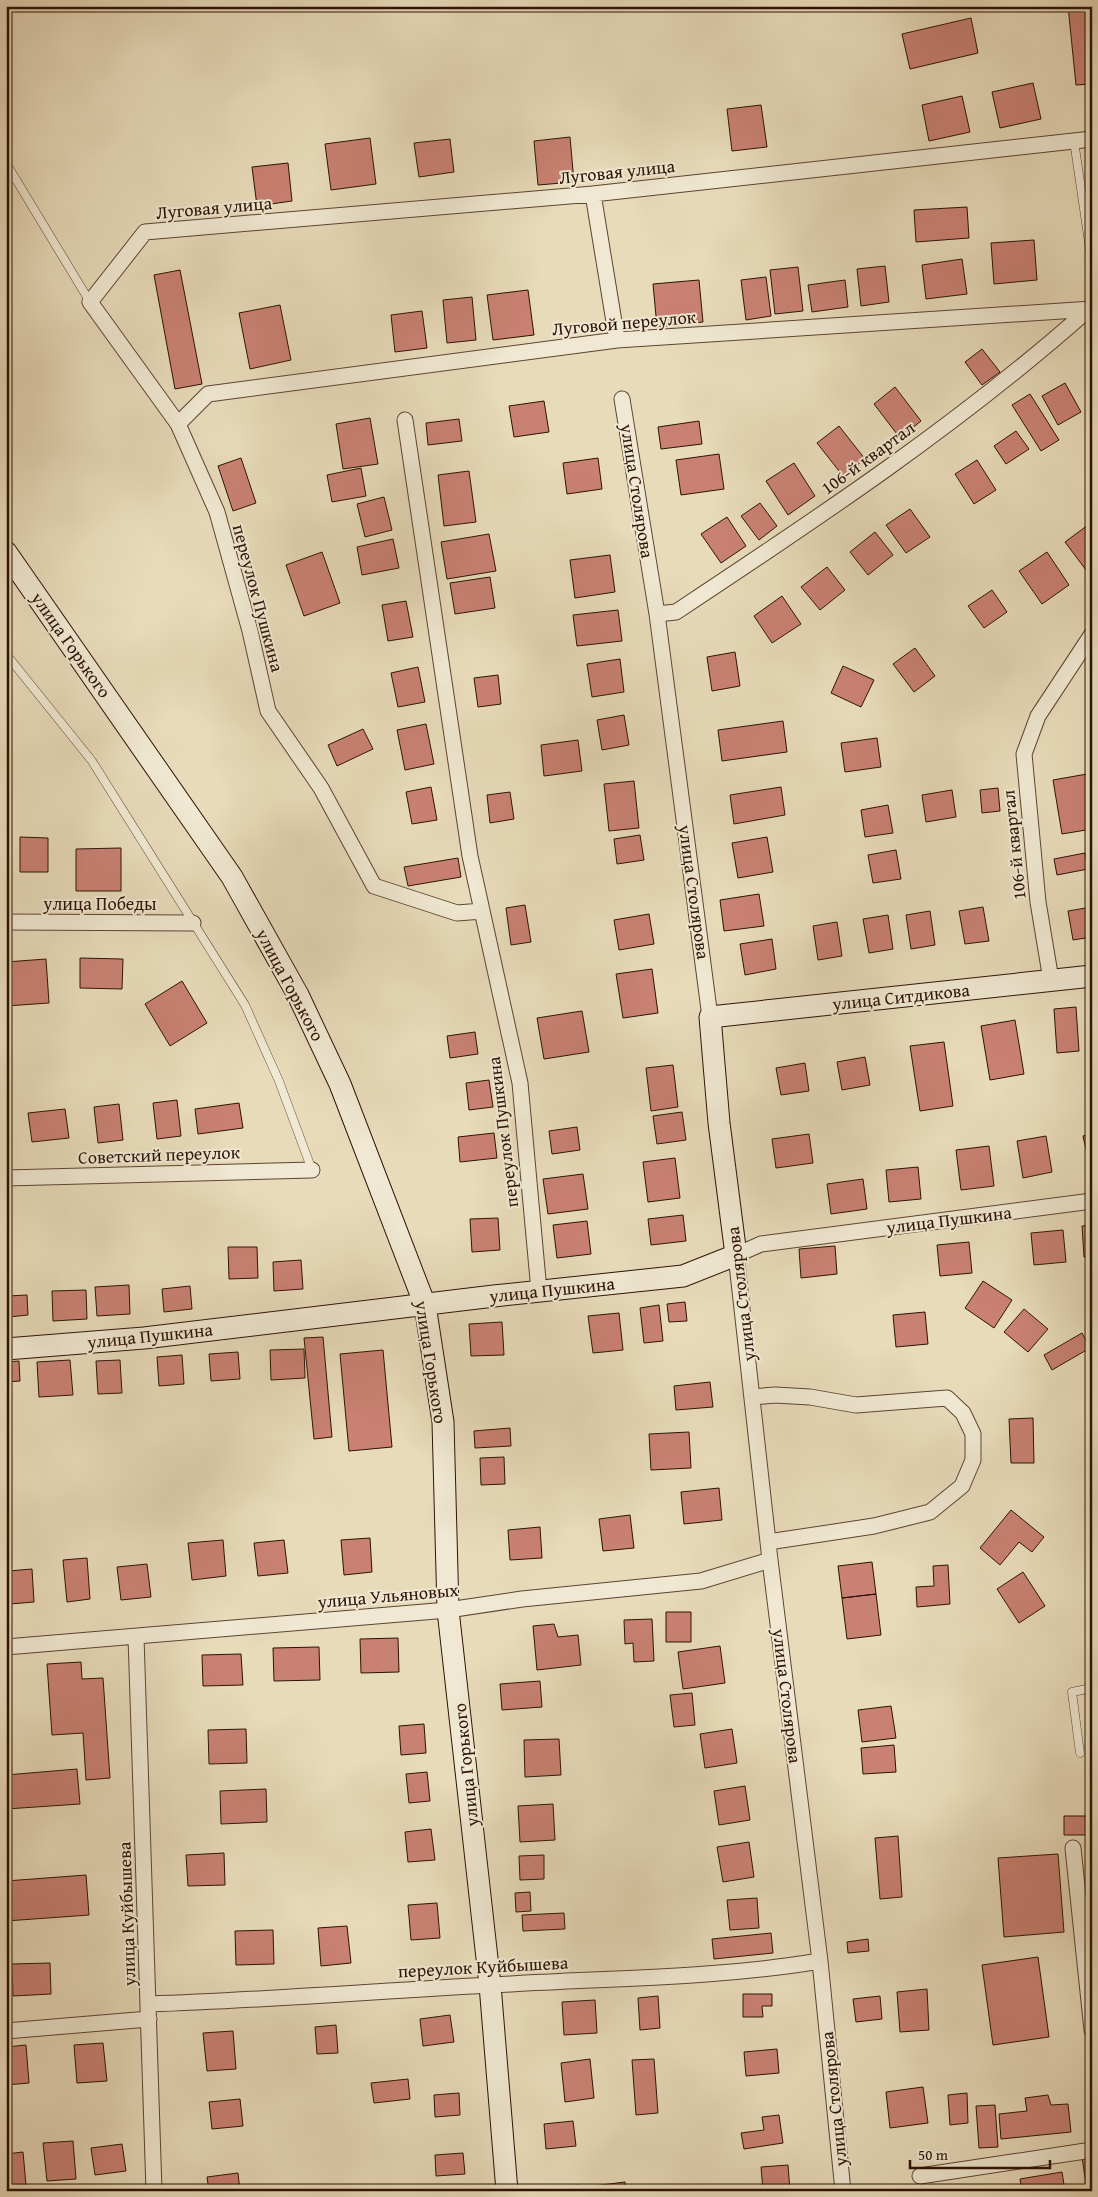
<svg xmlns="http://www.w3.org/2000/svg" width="1098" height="2197" viewBox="0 0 1098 2197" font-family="'Gentium Book Plus',serif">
  <rect width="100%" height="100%" fill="#e8dbba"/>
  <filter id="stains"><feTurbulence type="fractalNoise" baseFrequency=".004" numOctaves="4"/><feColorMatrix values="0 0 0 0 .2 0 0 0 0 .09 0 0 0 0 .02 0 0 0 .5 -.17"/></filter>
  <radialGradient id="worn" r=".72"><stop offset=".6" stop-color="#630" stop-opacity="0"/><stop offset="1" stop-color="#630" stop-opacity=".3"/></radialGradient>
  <path fill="#c98173" stroke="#2d1205" d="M1068 6H1089L1092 36V89L1091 84 1076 85Z
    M971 18 978 53 910 69 902 34Z
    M1033 83 1041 119 1000 128 992 92Z
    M962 96 970 132 929 141 922 105Z
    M761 105 767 147 732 151 727 109Z
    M570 137 574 182 538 185 534 141Z
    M370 138 376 184 331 190 325 144Z
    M450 139 454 172 419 177 414 143Z
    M288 163 292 201 257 206 252 167Z
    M967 207 969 238 916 242 914 210Z
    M1034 240 1037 280 994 284 991 243Z
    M962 259 967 294 926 299 922 265Z
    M885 266 889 302 861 306 857 269Z
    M798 267 803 311 775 314 770 270Z
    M180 270 202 384 175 389 154 275Z
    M766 277 771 316 746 320 741 280Z
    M699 280 703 322 657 327 653 284Z
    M845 280 848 307 812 312 808 285Z
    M528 290 534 335 493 340 487 295Z
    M472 297 476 340 447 343 443 300Z
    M280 305 291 360 250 369 239 313Z
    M422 311 427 348 395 352 391 315Z
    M982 349 1000 372 982 385 965 362Z
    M1065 383 1081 412 1058 425 1042 396Z
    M895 387 921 421 900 438 874 404Z
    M1030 394 1059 440 1041 451 1012 405Z
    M544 401 549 432 514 437 509 406Z
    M370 418 378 464 343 469 336 424Z
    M459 419 462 441 428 445 426 423Z
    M699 421 702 444 661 449 658 427Z
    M839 426 865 459 843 476 817 443Z
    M1016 431 1029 449 1006 464 994 446Z
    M719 454 724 489 681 495 676 460Z
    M241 458 256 503 233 511 218 466Z
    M598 458 602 489 567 494 563 463Z
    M977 460 996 490 974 504 955 474Z
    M794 463 815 496 788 515 766 481Z
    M361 468 366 496 332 502 327 475Z
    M469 471 476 522 444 526 438 475Z
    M384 497 392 530 365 537 357 504Z
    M760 503 777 526 759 540 741 516Z
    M910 509 930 537 906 553 886 525Z
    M727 517 746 546 721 563 701 534Z
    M1092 522V565L1086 570 1065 542Z
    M875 532 893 555 868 575 850 552Z
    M489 534 496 571 447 579 441 542Z
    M393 539 399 568 362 575 357 547Z
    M322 552 340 603 304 616 286 565Z
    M1047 552 1069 585 1042 604 1019 571Z
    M610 555 615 592 575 598 570 560Z
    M827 567 845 590 820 610 801 587Z
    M490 577 495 608 455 614 450 583Z
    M992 590 1007 612 984 628 968 606Z
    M782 596 801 624 772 643 754 616Z
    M406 601 413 637 388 641 382 605Z
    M618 610 622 641 577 646 573 615Z
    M915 648 935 676 914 692 893 664Z
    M735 652 740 686 712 691 707 657Z
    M620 659 624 692 592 697 587 664Z
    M843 666 874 680 861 707 831 693Z
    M418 667 425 702 398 707 391 673Z
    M498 675 501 704 478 707 474 678Z
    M624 715 629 745 602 750 597 720Z
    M783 721 787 752 722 761 718 730Z
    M426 724 434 764 405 770 397 730Z
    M363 729 373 749 337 766 328 745Z
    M877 738 881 767 845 772 841 743Z
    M578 740 582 771 544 776 541 745Z
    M1087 774 1092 798V829L1062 834 1053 780Z
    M634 781 639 828 609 831 604 784Z
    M431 787 437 820 412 824 406 792Z
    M781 787 785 815 734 824 730 795Z
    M998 788 1000 811 982 813 980 790Z
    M952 790 956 817 926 822 922 795Z
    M510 792 514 819 490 823 487 795Z
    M888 805 893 833 865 837 861 810Z
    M640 835 644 860 617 864 614 839Z
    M20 837 48 838V872H20Z
    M767 837 773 872 738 878 732 843Z
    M121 848V891H76V849Z
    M896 850 901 879 873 883 868 855Z
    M1085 853 1088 869 1057 875 1054 859Z
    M458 858 461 877 408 886 404 867Z
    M759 894 764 926 724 931 720 900Z
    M525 905 531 942 511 945 506 908Z
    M983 907 989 941 965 944 959 911Z
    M1092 907V937L1073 940 1068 911Z
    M930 911 935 945 911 949 906 915Z
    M649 914 654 944 619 950 614 920Z
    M888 915 893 949 869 953 863 919Z
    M837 922 842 956 818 960 813 926Z
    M772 939 776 969 745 975 740 944Z
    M80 958 123 959 122 989 80 988Z
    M46 959 49 1003 6 1006V962Z
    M652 969 658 1013 623 1018 616 974Z
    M182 981 207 1023 170 1046 145 1004Z
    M1076 1007 1079 1051 1057 1053 1054 1009Z
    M582 1011 589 1052 544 1059 537 1018Z
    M1015 1020 1024 1074 990 1080 981 1026Z
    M475 1032 478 1054 450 1058 447 1036Z
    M944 1042 953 1106 920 1111 910 1046Z
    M865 1057 870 1085 842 1090 837 1062Z
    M805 1063 809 1091 781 1095 776 1068Z
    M673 1065 678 1107 651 1111 646 1068Z
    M489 1080 493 1107 469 1110 466 1083Z
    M177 1100 181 1136 157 1139 153 1103Z
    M239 1103 243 1128 198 1134 195 1109Z
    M119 1104 123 1140 98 1143 94 1107Z
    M65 1109 69 1138 32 1142 28 1113Z
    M682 1112 686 1140 657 1144 653 1116Z
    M577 1127 580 1150 552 1154 549 1131Z
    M494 1133 497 1158 460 1162 458 1137Z
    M809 1134 813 1163 776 1168 772 1139Z
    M1092 1134V1162L1089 1163 1083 1136Z
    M1046 1136 1052 1172 1023 1178 1017 1141Z
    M989 1146 994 1186 961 1190 956 1150Z
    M675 1158 680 1198 648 1202 643 1162Z
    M918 1167 921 1199 889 1202 886 1170Z
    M583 1174 588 1209 548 1214 543 1179Z
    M863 1179 867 1209 831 1214 827 1184Z
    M683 1215 686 1241 651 1245 648 1219Z
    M498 1218 500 1250 472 1252 470 1219Z
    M587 1221 591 1254 557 1258 553 1225Z
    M1092 1225V1256L1084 1257 1082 1226Z
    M1063 1230 1066 1262 1034 1265 1031 1233Z
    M969 1242 972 1273 940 1276 937 1245Z
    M835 1246 837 1274 801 1278 799 1249Z
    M228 1247H257L258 1278 229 1279Z
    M301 1260 303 1289 274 1291 273 1262Z
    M983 1281 1012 1300 994 1328 965 1308Z
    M129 1285 130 1314 97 1316 95 1287Z
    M190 1286 192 1309 164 1312 162 1289Z
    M86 1290 87 1319 53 1321 52 1291Z
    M27 1295 28 1315 9 1317 8 1296Z
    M685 1302 687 1321 669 1322 667 1304Z
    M659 1305 663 1341 644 1343 640 1308Z
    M1024 1309 1048 1329 1028 1352 1004 1332Z
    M925 1312 928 1344 896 1347 893 1315Z
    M619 1313 623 1350 593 1353 588 1316Z
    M502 1322 504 1355 471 1356 469 1324Z
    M1082 1333 1090 1348 1052 1370 1044 1355Z
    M323 1337 332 1437 314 1439 304 1338Z
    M304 1349 305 1378 271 1380 270 1350Z
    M383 1350 392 1447 349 1451 340 1354Z
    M238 1352 240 1379 211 1381 209 1354Z
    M182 1355 184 1384 159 1386 157 1357Z
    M70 1360 73 1395 39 1397 37 1362Z
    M120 1360 122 1393 98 1394 96 1361Z
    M19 1361 20 1381 6 1382V1362Z
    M710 1382 713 1407 676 1410 674 1386Z
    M1033 1418 1034 1463H1011L1009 1419Z
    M510 1428 511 1446 475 1448 474 1431Z
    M689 1432 691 1468 651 1470 649 1434Z
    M504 1457 505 1484 481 1485 480 1458Z
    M719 1488 722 1520 684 1524 681 1492Z
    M1011 1510 1044 1537 1032 1552 1019 1542 1000 1565 980 1548Z
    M630 1515 634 1548 603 1551 599 1519Z
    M540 1527 542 1558 510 1560 508 1530Z
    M370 1538 372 1572 344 1575 341 1540Z
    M223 1540 226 1576 192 1580 188 1543Z
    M284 1540 288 1573 258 1576 254 1543Z
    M87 1558 90 1599 67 1602 63 1560Z
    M872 1562 876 1594 842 1598 838 1566Z
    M147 1564 151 1597 121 1600 117 1567Z
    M948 1565 950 1604 917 1607 916 1587 934 1586 933 1566Z
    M32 1569 34 1602 10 1604 8 1571Z
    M1023 1572 1045 1606 1019 1623 997 1589Z
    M876 1594 881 1635 847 1639 842 1598Z
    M666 1612H691V1642H666Z
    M652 1619 654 1661 634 1662 633 1643 625 1644 624 1620Z
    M554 1624 558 1637 578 1635 581 1665 537 1670 533 1626Z
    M398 1638 399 1672 361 1673 360 1639Z
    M720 1646 725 1683 683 1689 678 1652Z
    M319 1647 320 1680 274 1681 273 1648Z
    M241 1654 243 1685 203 1686 202 1655Z
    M81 1662 82 1679 103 1678 110 1778 86 1780 83 1733 52 1735 47 1664Z
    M540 1681 542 1707 502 1710 500 1684Z
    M692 1693 695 1725 674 1727 670 1695Z
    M891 1706 896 1738 862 1742 858 1710Z
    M424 1724 426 1753 401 1755 399 1726Z
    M246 1729 247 1763 209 1764 208 1730Z
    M732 1729 737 1763 705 1768 700 1734Z
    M559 1739 561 1775 525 1777 524 1740Z
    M894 1745 896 1772 863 1774 861 1748Z
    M77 1769 80 1804 6 1809V1775Z
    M427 1772 430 1801 409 1803 406 1774Z
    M745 1786 750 1820 719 1825 714 1791Z
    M266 1789 267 1822 221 1824 220 1791Z
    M553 1804 555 1840 520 1842 518 1806Z
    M1064 1816H1092V1835H1064Z
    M431 1829 435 1860 408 1862 405 1832Z
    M898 1836 902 1897 880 1899 875 1838Z
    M749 1842 754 1877 723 1882 717 1847Z
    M224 1853 225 1885 188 1886 186 1855Z
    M1058 1854 1064 1932 1004 1937 998 1858Z
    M544 1855V1879L520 1880 519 1856Z
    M86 1875 89 1915 6 1921V1881Z
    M530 1892 531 1911 516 1912 515 1893Z
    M757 1898 759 1928 730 1930 727 1900Z
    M437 1903 440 1938 411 1940 408 1905Z
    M564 1913 565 1929 523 1931 522 1915Z
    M347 1926 351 1963 321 1966 318 1928Z
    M273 1930 274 1964 236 1965 235 1931Z
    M771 1933 773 1953 714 1959 712 1939Z
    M868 1939 869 1951 848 1953 847 1942Z
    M1038 1957 1049 2037 993 2045 982 1965Z
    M50 1963 51 1994 13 1996 12 1964Z
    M927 1989 929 2030 900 2032 897 1992Z
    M743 1994H772V2006H762L763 2017H743Z
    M658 1996 660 2028 640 2030 638 1998Z
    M880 1996 882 2019 856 2022 853 1999Z
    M595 2000 597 2033 564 2035 562 2002Z
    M450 2015 454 2042 423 2046 420 2019Z
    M336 2025 338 2053 317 2054 315 2027Z
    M233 2031 236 2069 207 2071 203 2033Z
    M103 2043 107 2081 77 2083 74 2045Z
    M26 2045 29 2083 6 2085V2047Z
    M777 2049 779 2073 746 2076 744 2052Z
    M590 2059 594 2098 565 2102 561 2063Z
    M654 2059 658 2113 636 2115 632 2060Z
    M408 2079 410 2099 374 2103 371 2083Z
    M923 2087 928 2123 890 2128 886 2092Z
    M459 2093 460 2115 435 2117 434 2095Z
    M967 2093 968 2123 950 2125 948 2095Z
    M1048 2095 1051 2105 1068 2104 1071 2132 1001 2139 999 2114 1027 2111 1025 2098Z
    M240 2099 243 2126 212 2129 209 2102Z
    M995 2105 998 2147 979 2148 976 2106Z
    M779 2115 783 2143 744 2149 741 2133 764 2130 762 2117Z
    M573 2121 576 2146 546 2149 544 2124Z
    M73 2141 76 2179 47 2181 43 2143Z
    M122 2144 126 2171 95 2175 91 2148Z
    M23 2152 26 2185 6 2188V2154Z
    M463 2153 465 2174 436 2176 435 2155Z
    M1092 2155V2191H1087L1082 2157Z
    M788 2165 790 2191H763L761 2167Z
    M1062 2172 1065 2191H1022L1020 2179Z
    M238 2173 240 2191H209L207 2177Z
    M625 2182 626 2191H593V2186Z
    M578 2185V2191H549V2188Z"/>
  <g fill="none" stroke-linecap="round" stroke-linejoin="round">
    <defs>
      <path id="lane" d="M1074 141 1092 263
        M6 163 90 302
        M6 654 92 761 245 1005 279 1081 312 1170
        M1080 1753 1072 1692 1092 1688"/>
      <path id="street" d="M593 194 617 340
        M622 399 657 614 710 1017
        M405 420 470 856 520 1083 539 1291
        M178 424 208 394 617 340 1092 309
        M657 614 676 612C818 518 961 423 1089 309
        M482 911 457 913 374 886 321 788 268 711 250 631 217 512 178 424 90 302 145 232 593 194 1092 139
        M6 922 193 923
        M1051 980 1038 902 1024 754 1038 716 1092 634
        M6 1178 312 1170
        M752 1397 775 1395 810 1397 856 1405 947 1398 963 1413 973 1434V1460L962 1486 930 1512 874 1526 768 1542
        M136 1637 154 2191
        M6 1647 448 1610 522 1599 701 1581 770 1560
        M1073 1848 1092 2030
        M149 2004C270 2000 390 1990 511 1984 614 1978 718 1978 820 1961
        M6 2031 149 2019
        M920 2176 1092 2150
        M843 2191 820 1961 770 1560 736 1255 761 1244 1092 1201"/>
      <path id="secondary" d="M6 552 232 877 298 995 340 1084 425 1305 443 1422 448 1610 490 1985 507 2191
        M6 1349 144 1338 494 1296 683 1276 736 1255 719 1123 710 1017 1092 976"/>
    </defs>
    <use href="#lane" stroke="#5c4432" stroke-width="9"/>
    <use href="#street" stroke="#5c4432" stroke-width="17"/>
    <use href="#secondary" stroke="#2d1205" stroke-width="23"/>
    <use href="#lane" stroke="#f0e8d2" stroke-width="8"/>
    <use href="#street" stroke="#f0e8d2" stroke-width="15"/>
    <use href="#secondary" stroke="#f0e8d2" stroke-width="21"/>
  </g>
  <g text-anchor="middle" stroke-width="4" stroke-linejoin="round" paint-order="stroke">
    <g font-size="18" fill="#2d1205" stroke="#f0e8d2">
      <text transform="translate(617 172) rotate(-6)" y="6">Луговая улица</text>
      <text transform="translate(214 208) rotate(-5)" y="6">Луговая улица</text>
      <text transform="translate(624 323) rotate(-5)" y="6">Луговой переулок</text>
      <text transform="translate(868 458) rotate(-36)" y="6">106-й квартал</text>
      <text transform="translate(637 491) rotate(81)" y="6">улица Столярова</text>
      <text transform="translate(258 598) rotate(75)" y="6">переулок Пушкина</text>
      <text transform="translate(71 645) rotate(55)" y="6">улица Горького</text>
      <text transform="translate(1014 845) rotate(-96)" y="6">106-й квартал</text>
      <text transform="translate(694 892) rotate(82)" y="6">улица Столярова</text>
      <text x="100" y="910">улица Победы</text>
      <text transform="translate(290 985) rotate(62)" y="6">улица Горького</text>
      <text transform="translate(901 997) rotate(-6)" y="6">улица Ситдикова</text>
      <text transform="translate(503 1132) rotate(-97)" y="6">переулок Пушкина</text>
      <text transform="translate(159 1155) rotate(-2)" y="6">Советский переулок</text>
      <text transform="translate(949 1220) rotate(-7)" y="6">улица Пушкина</text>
      <text transform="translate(552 1290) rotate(-6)" y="6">улица Пушкина</text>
      <text transform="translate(741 1294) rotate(-97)" y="6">улица Столярова</text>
      <text transform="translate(150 1336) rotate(-6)" y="6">улица Пушкина</text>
      <text transform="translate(431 1362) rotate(81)" y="6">улица Горького</text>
      <text transform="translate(388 1596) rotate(-5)" y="6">улица Ульяновых</text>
      <text transform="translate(787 1696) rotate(83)" y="6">улица Столярова</text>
      <text transform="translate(466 1765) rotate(-96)" y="6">улица Горького</text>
      <text transform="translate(127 1914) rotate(-92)" y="6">улица Куйбышева</text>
      <text transform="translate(483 1967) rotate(-3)" y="6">переулок Куйбышева</text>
      <text transform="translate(834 2099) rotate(-96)" y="6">улица Столярова</text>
    </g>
  </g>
  <rect width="1098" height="2197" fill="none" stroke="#e8dbba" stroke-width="25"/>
  <rect x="8" y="8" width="1083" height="2182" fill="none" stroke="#2d1205" stroke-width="2.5"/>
  <rect x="12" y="12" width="1073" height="2172" fill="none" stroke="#2d1205"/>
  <path d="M910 2160v8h140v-8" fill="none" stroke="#2d1205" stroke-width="2.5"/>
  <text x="918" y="2160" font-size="15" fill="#2d1205" stroke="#f0e8d2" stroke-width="4" paint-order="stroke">50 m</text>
  <rect width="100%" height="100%" filter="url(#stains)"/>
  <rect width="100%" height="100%" fill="url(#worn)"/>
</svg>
